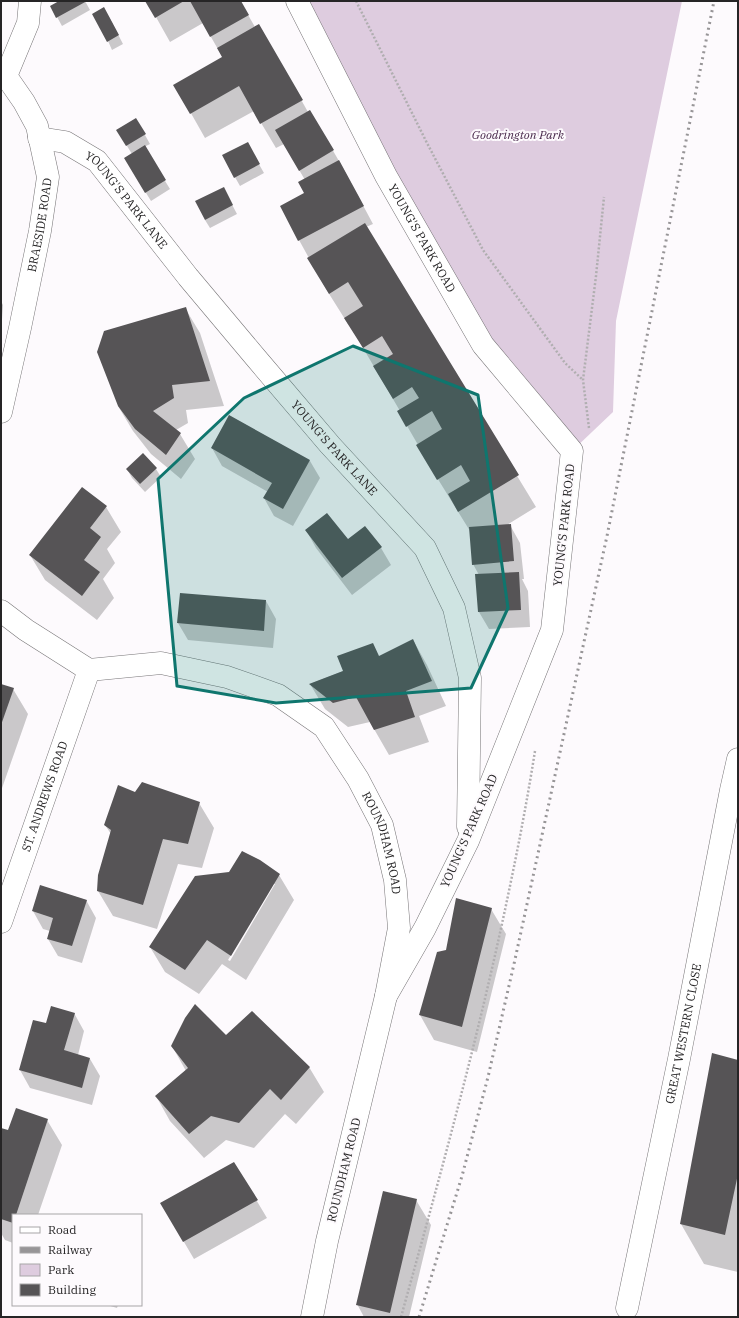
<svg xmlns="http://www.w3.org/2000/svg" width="739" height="1318" viewBox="0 0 739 1318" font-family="'IBM Plex Serif',serif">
  <rect width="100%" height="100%" fill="#fdfafd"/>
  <path fill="#deccdf" d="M297 1H682L616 321 613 412 572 451 483 345Z"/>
  <path fill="#0003" fill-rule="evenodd" d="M61 1H85L90 10 62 26 51 6Z
    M147 1H240L255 27 259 25 308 112 310 111 343 168 373 224 366 227 536 507 505 526 510 525 520 543 524 579H522L528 591 530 627 489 629 479 612V575L473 564 470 531 436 476 399 412 400 411 349 324H348L326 289 299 240 305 193V180L284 144 276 148 254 111 205 138 175 85 223 58 203 23 170 42Z
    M109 17 123 44 112 50 108 41Z
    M136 119 150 144 144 147 170 189 151 201 130 167 132 154 117 130Z
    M252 152 264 173 240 186 223 156Z
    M228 197 237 214 210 228 205 220Z
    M1 301 3 305 1 334Z
    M185 308 200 333 224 406 186 410 188 423 176 430 180 434 195 459 181 479 151 454 133 431 118 406Z
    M230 416 310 461 320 478 293 526 274 516 264 498 268 492 222 466 212 448Z
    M127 469H156L161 477 145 492 132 478Z
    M106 507 121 532 107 549 115 563 103 579 114 598 97 620 45 580 30 555Z
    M365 527 381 548 391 565 352 595 316 548 306 530 348 540Z
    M266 601 276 619 273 648 188 640 178 623Z
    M413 640 427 665 446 706 419 716 429 742 389 755 370 722 348 727 325 709 310 684 379 657Z
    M1 685 13 689 28 714 1 791Z
    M136 793 199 803 214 828 202 868 178 864 157 929 113 916 98 891 111 834 105 825Z
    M259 861 279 875 294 900 246 980 222 964 199 994 165 972 150 947 230 872ZM273 884H275L230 961 228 960Z
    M41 886 86 900 96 918 82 963 58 956 48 939 50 931 43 929 33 911Z
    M491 909 506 934 477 1052 434 1040 420 1015Z
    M74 1013 84 1031 78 1055 90 1059 100 1076 92 1105 30 1088 20 1070 46 1025Z
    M172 1046 309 1067 324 1092 296 1124 285 1114 254 1148 226 1140 204 1158 170 1121 156 1096 186 1071Z
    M738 1061V1272L704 1264 681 1224Z
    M47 1120 62 1145 38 1215H13V1243L5 1240 1 1233V1129L9 1132Z
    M234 1163 267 1218 194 1259 161 1203Z
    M416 1200 431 1225 409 1317H364L357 1304Z
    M107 1305H118L117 1308Z"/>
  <path fill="#565456" d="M59 1H87L56 18 50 6Z
    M145 1H184L155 18Z
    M190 1H241L249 15 210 37Z
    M104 7 119 35 107 42 92 14Z
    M259 24 303 100 260 124 239 86 190 114 173 85 222 57 217 48Z
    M310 110 334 150 299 171 275 130Z
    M136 118 146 134 126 146 116 130Z
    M248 142 260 164 234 178 222 155Z
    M145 145 166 180 145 193 124 158Z
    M339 160 364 206 298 241 280 206 304 193 298 182Z
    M224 187 233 205 205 220 195 201Z
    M365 223 519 475 458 512 448 494 470 481 461 465 437 480 416 445 442 429 432 411 406 427 397 411 419 398 412 387 393 399 373 366 393 354 382 336 363 348 344 318 363 306 348 282 329 294 307 258Z
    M186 307 210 381 172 385 174 398 153 411 181 433 166 455 135 429 118 406 97 352 104 331Z
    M229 415 310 460 283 509 263 498 272 483 211 448Z
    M143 453 157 468 140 484 126 469Z
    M82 487 107 506 90 528 101 537 84 560 100 572 82 596 29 555Z
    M327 513 348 539 365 526 382 547 342 578 305 530Z
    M511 524 514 561 472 565 469 527Z
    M519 572 521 610 478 612 475 574Z
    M180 593 266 600 264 631 177 623Z
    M413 639 432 681 406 691 415 717 374 730 356 697 333 703 309 684 343 671 337 656 373 643 379 656Z
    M1 684 14 688 1 725Z
    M142 782 200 802 188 844 163 839 143 905 97 891 98 875 111 830 104 825 118 785 135 792Z
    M242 851 260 860 280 874 231 956 207 940 185 970 149 947 195 876 229 872Z
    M40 885 87 900 72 946 47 939 53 918 32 911Z
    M456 898 492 908 462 1027 419 1015 437 952 446 950Z
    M195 1004 226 1035 252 1011 310 1067 281 1100 270 1089 239 1123 211 1116 189 1134 155 1096 188 1068 171 1046 185 1018Z
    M51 1006 75 1013 64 1050 90 1058 82 1088 19 1070 33 1020 46 1023Z
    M712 1053 738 1060V1174L725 1235 680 1224Z
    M16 1108 48 1119 16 1215H13V1223L1 1219V1128L8 1130Z
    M234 1162 258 1200 183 1242 160 1203Z
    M383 1191 417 1199 390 1313 356 1305Z"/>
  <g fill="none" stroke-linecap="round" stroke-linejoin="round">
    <defs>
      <g id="street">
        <path id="s1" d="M297 1 386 176 483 345 572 451 552 630 468 841 425 928 386 996"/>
        <path id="s2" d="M39 138 65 142 97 161 188 277 256 358 330 445 425 548 454 608 470 678 468 827"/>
        <path id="s3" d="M1 412 20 328 40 231 48 177 37 126 24 102 6 76 28 23 30 1"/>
        <path id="s4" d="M1 611 26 630 89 670 161 663 227 677 278 695 324 727 358 779 382 825 395 880 399 928 386 996 327 1241 312 1317"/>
        <path id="s5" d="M1 922 89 670"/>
        <path id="s6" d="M627 1308 679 1059 731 790 738 759"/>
      </g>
    </defs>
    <use href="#street" stroke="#777577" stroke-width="23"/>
    <path stroke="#b0aeb0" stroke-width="2.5" stroke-dasharray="2 2" stroke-linecap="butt" d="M356 1 427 143 483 250 565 363 583 380
      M589 428 583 380 596 276 604 197
      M401 1317C441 1173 481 1028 511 881 520 838 528 795 535 751"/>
    <use href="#street" stroke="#fff" stroke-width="22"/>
    <path stroke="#979597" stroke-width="3" stroke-dasharray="2 4" stroke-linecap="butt" d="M419 1317 462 1176 488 1077 514 964 607 536 714 1"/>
  </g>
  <path fill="#0f766e" fill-opacity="0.2" stroke="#0f766e" stroke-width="3" stroke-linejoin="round" d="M353 346 478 395 508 608 471 688 276 703 177 686 158 479 244 398Z"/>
  <g text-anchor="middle" stroke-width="4" stroke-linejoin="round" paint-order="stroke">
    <g font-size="12" font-style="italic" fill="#4a2a4d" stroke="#fdfafd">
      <text x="518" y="139">Goodrington Park</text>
    </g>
    <g font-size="12" fill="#262526" stroke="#fdfafd">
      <text dy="4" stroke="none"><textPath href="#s2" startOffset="112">YOUNG'S PARK LANE</textPath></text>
      <text dy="4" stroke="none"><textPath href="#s3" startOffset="191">BRAESIDE ROAD</textPath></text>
      <text dy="4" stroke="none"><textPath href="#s1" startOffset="268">YOUNG'S PARK ROAD</textPath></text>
      <text dy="4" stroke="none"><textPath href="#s2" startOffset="436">YOUNG'S PARK LANE</textPath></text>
      <text transform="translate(564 525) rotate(-84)" y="4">YOUNG'S PARK ROAD</text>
      <text dy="4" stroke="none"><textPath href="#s5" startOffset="133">ST. ANDREWS ROAD</textPath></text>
      <text transform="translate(469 831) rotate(-66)" y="4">YOUNG'S PARK ROAD</text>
      <text dy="4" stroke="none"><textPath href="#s4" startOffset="487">ROUNDHAM ROAD</textPath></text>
      <text dy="4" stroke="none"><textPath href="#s6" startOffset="280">GREAT WESTERN CLOSE</textPath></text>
      <text transform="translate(344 1170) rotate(-76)" y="4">ROUNDHAM ROAD</text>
    </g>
  </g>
  <rect width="739" height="1318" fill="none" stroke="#262526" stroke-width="4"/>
  <rect x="12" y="1214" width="130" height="92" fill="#fdfafd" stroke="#a7a5a7"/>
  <rect x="20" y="1227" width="20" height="6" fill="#ffffff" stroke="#a7a5a7"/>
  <text x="48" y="1234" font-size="12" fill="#262526">Road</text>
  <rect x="20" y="1247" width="20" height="6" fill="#979597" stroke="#a7a5a7"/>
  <text x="48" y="1254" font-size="12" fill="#262526">Railway</text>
  <rect x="20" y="1264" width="20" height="12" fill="#deccdf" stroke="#a7a5a7"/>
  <text x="48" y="1274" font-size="12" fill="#262526">Park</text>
  <rect x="20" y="1284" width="20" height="12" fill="#565456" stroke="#a7a5a7"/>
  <text x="48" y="1294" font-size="12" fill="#262526">Building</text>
</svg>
